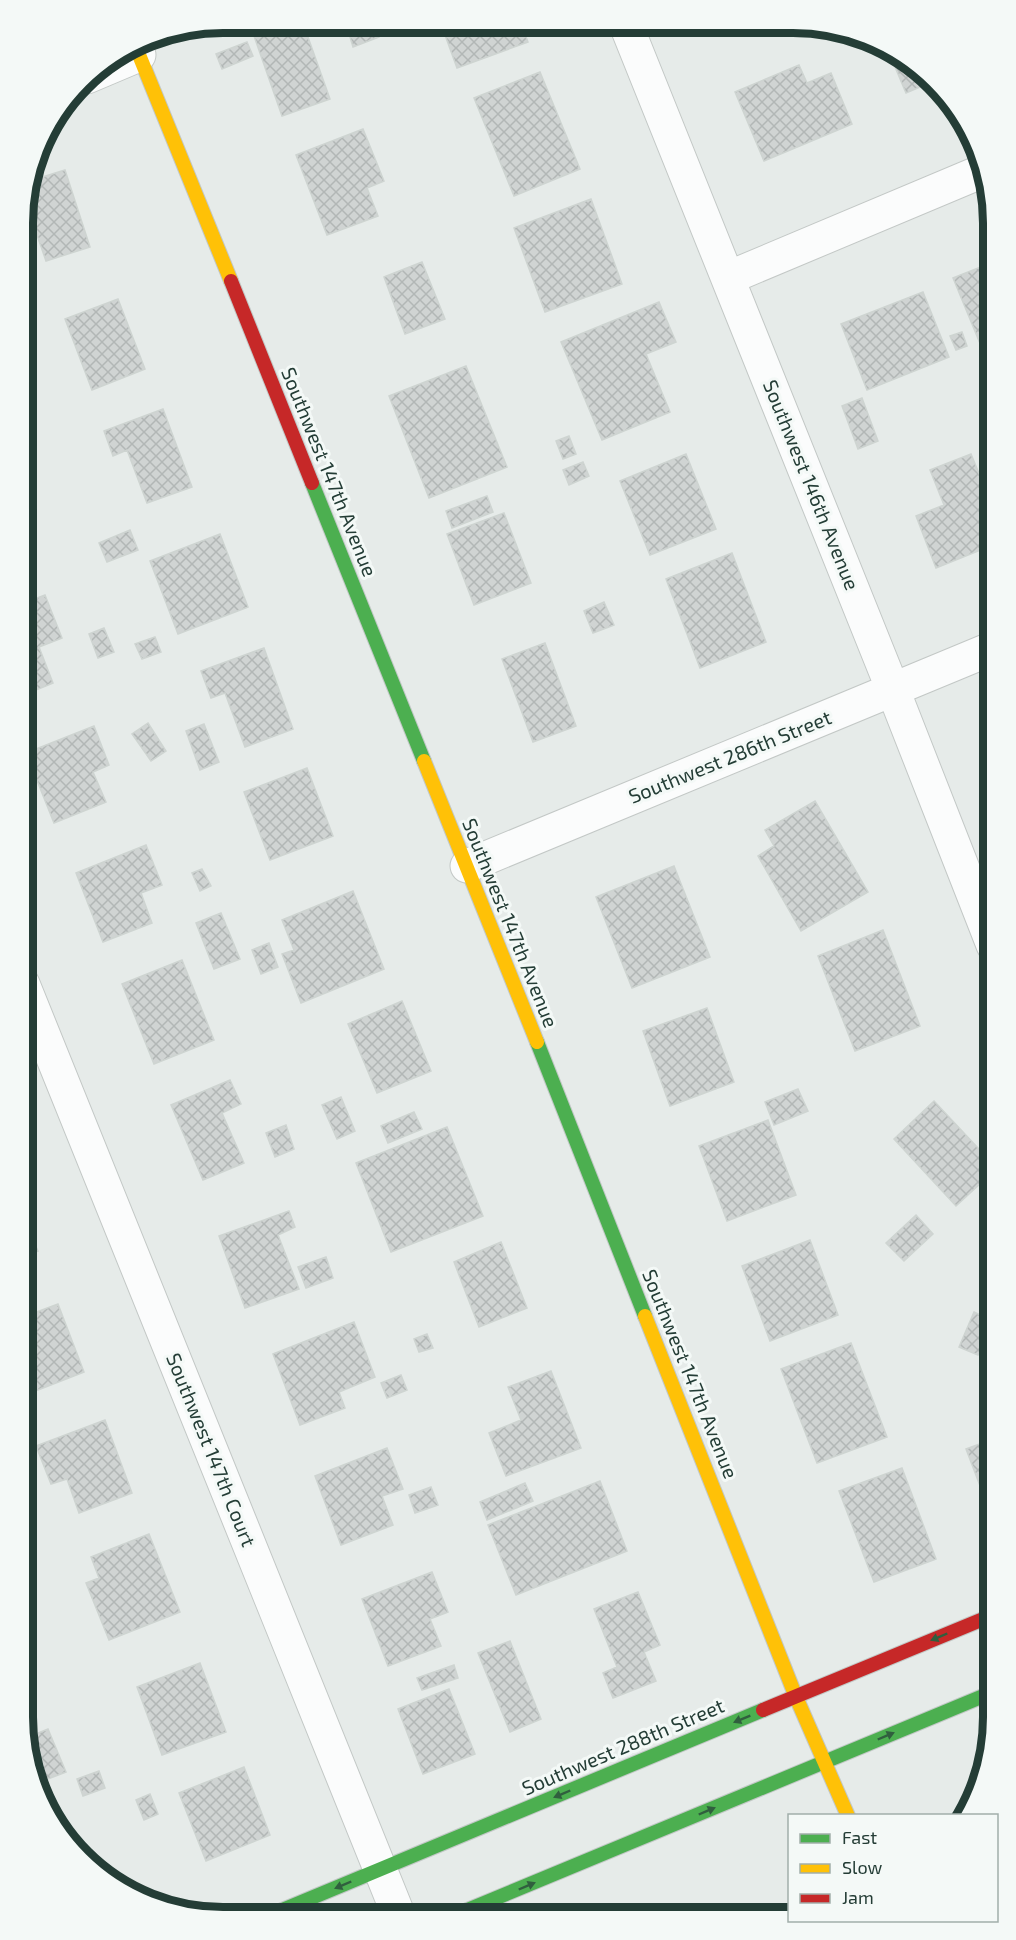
<svg xmlns="http://www.w3.org/2000/svg" width="1016" height="1940" viewBox="0 0 1016 1940" font-family="'Exo 2',sans-serif">
  <defs>
    <pattern id="building-cross-hatch" width="8" height="8" patternUnits="userSpaceOnUse" patternTransform="scale(1.5)"><rect width="8" height="8" fill="#d0d4d3"/><path d="M0 0l8 8M0 8l8-8" fill="none" stroke="#b2b7b6"/></pattern>
  </defs>
  <rect width="100%" height="100%" fill="#e6ebe9"/>
  <path fill="url(#building-cross-hatch)" stroke="#ced4d1" stroke-width="1.5" d="M289 23H303L330 99 282 116 254 36Z
    M356 23H375L379 37 353 47 347 27Z
    M401 24H429L404 33Z
    M441 24H521L528 42 457 68Z
    M247 42 253 56 222 69 216 54Z
    M890 55 925 72 932 82 906 93Z
    M799 65 807 83 831 73 852 124 764 161 735 92Z
    M540 72 580 169 514 196 474 98Z
    M363 129 384 181 367 188 378 216 327 235 296 155Z
    M65 170 90 247 46 261 29 212 24 214V197L29 181Z
    M591 199 622 284 545 312 514 228Z
    M422 262 445 319 405 334 384 277Z
    M993 262V355L986 358 953 278Z
    M923 292 949 357 867 390 841 324Z
    M118 299 145 369 92 390 65 319Z
    M659 302 676 342 646 354 670 412 602 440 561 342Z
    M962 332 967 346 956 350 950 336Z
    M466 366 507 467 429 498 389 396Z
    M862 398 878 441 858 449 842 406Z
    M163 409 192 487 147 503 127 450 113 456 104 431Z
    M569 436 576 454 563 459 556 441Z
    M26 445 32 463 24 466V446Z
    M686 454 716 529 650 555 620 481Z
    M971 454 985 488 993 484V545L936 568 916 516 944 505 930 470Z
    M583 462 589 476 569 485 563 470Z
    M487 496 493 512 452 528 446 511Z
    M504 513 531 583 474 605 447 534Z
    M130 530 138 550 107 562 99 543Z
    M220 534 248 607 178 634 150 561Z
    M732 553 766 642 700 668 666 579Z
    M45 595 62 638 39 647 53 683 24 695V603Z
    M604 602 614 625 593 633 584 611Z
    M104 628 114 652 98 658 89 634Z
    M155 637 161 652 142 659 135 644Z
    M545 643 576 726 533 742 502 659Z
    M264 648 293 729 245 747 225 693 211 698 201 671Z
    M148 723 166 751 151 761 132 734Z
    M204 724 219 762 200 770 186 731Z
    M94 726 109 765 93 772 106 802 54 823 26 753Z
    M307 768 333 836 270 860 244 792Z
    M815 801 868 892 801 931 758 856 774 846 765 830Z
    M146 845 162 885 141 893 152 923 103 942 76 873Z
    M674 866 710 957 632 988 596 897Z
    M202 869 211 886 200 891 192 873Z
    M353 891 384 969 301 1003 282 954 294 950 282 920Z
    M221 913 240 959 214 969 196 923Z
    M883 930 920 1026 855 1051 818 956Z
    M269 943 278 967 261 974 252 950Z
    M182 960 214 1040 154 1064 122 984Z
    M402 1001 431 1071 377 1093 348 1024Z
    M707 1008 734 1082 670 1106 643 1031Z
    M230 1080 241 1104 222 1113 244 1163 203 1180 171 1105Z
    M798 1089 808 1111 774 1125 765 1102Z
    M341 1097 355 1131 337 1139 322 1105Z
    M934 1101 993 1164V1172L956 1206 894 1139Z
    M414 1112 422 1129 388 1143 381 1126Z
    M768 1120 796 1195 727 1221 699 1146Z
    M286 1125 294 1149 275 1157 266 1133Z
    M447 1127 483 1216 391 1252 356 1163Z
    M289 1211 295 1227 278 1235 299 1289 245 1308 219 1236Z
    M916 1215 933 1234 904 1261 886 1243Z
    M23 1218 38 1251 23 1257Z
    M810 1240 838 1315 770 1341 742 1266Z
    M501 1242 527 1308 479 1327 454 1262Z
    M326 1257 333 1278 306 1288 298 1267Z
    M58 1304 84 1372 23 1396V1317Z
    M974 1312 993 1321 978 1355 959 1347Z
    M354 1322 375 1377 339 1392 345 1408 300 1425 273 1354Z
    M427 1334 433 1348 419 1352 414 1339Z
    M851 1343 887 1437 817 1463 781 1369Z
    M551 1371 581 1448 506 1476 489 1433 521 1420 508 1387Z
    M401 1375 407 1390 387 1398 381 1383Z
    M105 1420 132 1493 79 1513 67 1479 51 1484 36 1446Z
    M993 1439V1520L966 1449Z
    M387 1448 403 1489 382 1496 393 1525 341 1545 315 1476Z
    M902 1468 936 1559 874 1582 839 1491Z
    M600 1481 627 1551 516 1595 488 1525Z
    M525 1483 533 1501 487 1520 480 1502Z
    M431 1487 438 1505 415 1513 409 1495Z
    M149 1534 180 1612 109 1640 86 1583 99 1578 91 1557Z
    M432 1572 448 1612 430 1619 441 1646 388 1666 362 1599Z
    M638 1592 660 1645 644 1652 656 1681 613 1698 603 1673 617 1667 594 1609Z
    M510 1641 541 1719 510 1732 478 1653Z
    M200 1663 226 1732 162 1755 137 1687Z
    M454 1665 458 1678 422 1690 417 1678Z
    M449 1689 475 1754 423 1774 398 1709Z
    M48 1729 66 1772 35 1784 26 1738Z
    M244 1767 270 1835 206 1861 179 1793Z
    M99 1771 105 1788 83 1796 77 1779Z
    M150 1794 158 1814 144 1820 136 1800Z
    M80 1842 88 1863 75 1844Z
    M746 1908 751 1917H723Z"/>
  <g fill="none" stroke-linecap="round" stroke-linejoin="round">
    <defs>
      <path id="street" d="M626 25 893 690 993 945
        M87 77 139 55
        M728 278 985 170
        M467 866 993 648
        M23 984 399 1916"/>
      <path id="fast" d="M312 483 424 761
        M537 1042 645 1316
        M268 1916 763 1710
        M453 1916 993 1692"/>
      <path id="slow" d="M135 45 231 281
        M424 761 537 1042
        M645 1316 796 1697 848 1816"/>
      <path id="jam" d="M231 281 312 483
        M763 1710 993 1615"/>
    </defs>
    <use href="#street" stroke="#c3c8c6" stroke-width="35"/>
    <use href="#fast" stroke="#c2c8c6" stroke-width="16"/>
    <use href="#slow" stroke="#c2c8c6" stroke-width="16"/>
    <use href="#jam" stroke="#c2c8c6" stroke-width="16"/>
    <use href="#street" stroke="#fbfcfc" stroke-width="33"/>
    <use href="#fast" stroke="#4caf50" stroke-width="14"/>
    <use href="#slow" stroke="#ffc107" stroke-width="14"/>
    <use href="#jam" stroke="#c62828" stroke-width="14"/>
  </g>
  <defs><path id="oneway-solid" d="M-6-.8H1V-3.2L6.5 0L1 3.2V.8H-6Z" transform="scale(1.5)"/></defs>
  <g fill="#305f3e">
    <use href="#oneway-solid" transform="translate(939 1637) rotate(157)"/>
    <use href="#oneway-solid" transform="translate(742 1719) rotate(158)"/>
    <use href="#oneway-solid" transform="translate(886 1736) rotate(-23)"/>
    <use href="#oneway-solid" transform="translate(562 1794) rotate(157)"/>
    <use href="#oneway-solid" transform="translate(707 1811) rotate(-23)"/>
    <use href="#oneway-solid" transform="translate(343 1885) rotate(157)"/>
    <use href="#oneway-solid" transform="translate(527 1886) rotate(-23)"/>
  </g>
  <g text-anchor="middle" stroke-width="6" stroke-linejoin="round" paint-order="stroke">
    <g font-size="20" fill="#243d36" stroke="#f4f9f7">
      <text transform="translate(329 472) rotate(68)" y="7">Southwest 147th Avenue</text>
      <text transform="translate(811 485) rotate(68)" y="7">Southwest 146th Avenue</text>
      <text transform="translate(730 757) rotate(-22)" y="7">Southwest 286th Street</text>
      <text transform="translate(510 923) rotate(68)" y="7">Southwest 147th Avenue</text>
      <text transform="translate(690 1374) rotate(68)" y="7">Southwest 147th Avenue</text>
      <text transform="translate(211 1450) rotate(68)" y="7">Southwest 147th Court</text>
      <text transform="translate(623 1747) rotate(-23)" y="7">Southwest 288th Street</text>
    </g>
  </g>
  <path d="M0 0H1016V1940H0ZM223 33H793A190 190 0 0 1 983 223V1717A190 190 0 0 1 793 1907H223A190 190 0 0 1 33 1717V223A190 190 0 0 1 223 33Z" fill="#f4f9f7" fill-rule="evenodd"/>
  <path fill="none" stroke="#243d36" stroke-width="8" d="M223 33H793A190 190 0 0 1 983 223V1717A190 190 0 0 1 793 1907H223A190 190 0 0 1 33 1717V223A190 190 0 0 1 223 33Z"/>
  <rect x="788" y="1814" width="210" height="108" fill="#f4f9f7" stroke="#a1aeaa" stroke-width="1.5"/>
  <rect x="800" y="1834" width="30" height="9" fill="#4caf50" stroke="#a1aeaa" stroke-width="1.5"/>
  <text x="842" y="1844" font-size="18" fill="#243d36">Fast</text>
  <rect x="800" y="1864" width="30" height="9" fill="#ffc107" stroke="#a1aeaa" stroke-width="1.5"/>
  <text x="842" y="1874" font-size="18" fill="#243d36">Slow</text>
  <rect x="800" y="1894" width="30" height="9" fill="#c62828" stroke="#a1aeaa" stroke-width="1.5"/>
  <text x="842" y="1904" font-size="18" fill="#243d36">Jam</text>
</svg>
